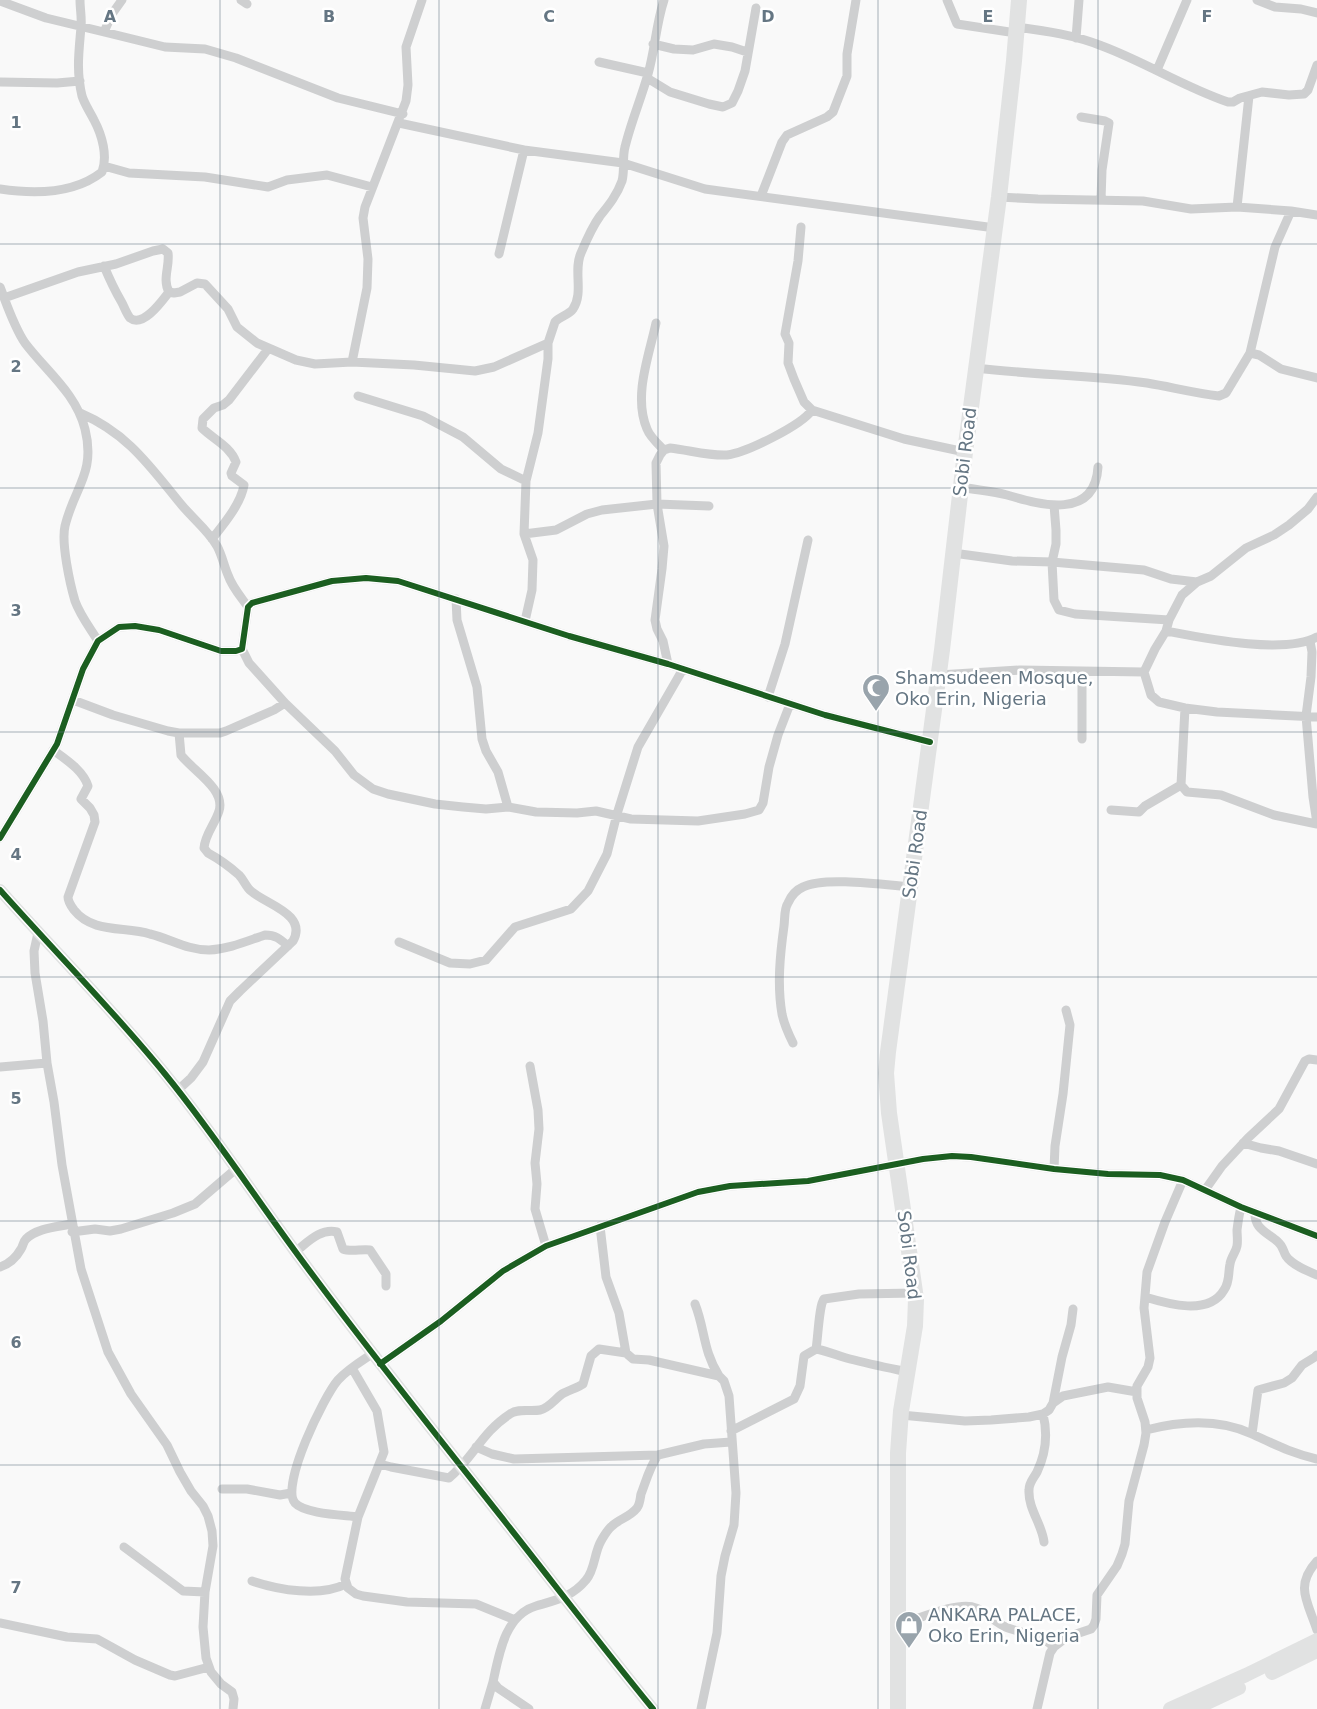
<svg xmlns="http://www.w3.org/2000/svg" width="1317" height="1709" viewBox="0 0 1317 1709" font-family="'DejaVu Sans',sans-serif">
  <rect width="100%" height="100%" fill="#f9f9f9"/>
  <g fill="none" stroke-linecap="round" stroke-linejoin="round">
    <path stroke="#cecfd0" stroke-width="9" d="M241 0 247 4
      M947 0 957 24 1016 33
      M1257 0 1275 7 1301 9 1317 13
      M0 1 46 18 104 32 165 47 205 49 236 58 338 98 403 114
      M1017 27C1046 31 1075 35 1102 46 1145 62 1184 87 1228 102H1233L1240 98 1262 92 1289 95 1304 94 1308 90 1317 65
      M104 32 112 14 122 0
      M1076 38 1079 0
      M653 44 674 49 693 50 714 44 732 47 747 52
      M599 62 648 73
      M1157 70 1187 0
      M647 78 670 92 709 104 723 107 732 103 738 91 745 71 756 8
      M0 82 57 83 80 81
      M1081 117 1105 121 1109 123 1102 170 1101 200
      M399 123 524 150 623 163 705 189 995 228
      M104 166 129 173 205 177 268 187 287 180 327 175 372 187
      M0 189C33 194 74 194 102 172 108 156 102 135 94 120 90 112 85 105 82 96 76 71 79 51 81 27 82 18 80 9 80 0
      M761 196 782 142 787 135 827 117 833 112 847 76V54L856 0
      M999 197 1038 199 1143 201 1191 209 1237 207 1291 211 1317 215
      M1237 207 1249 96
      M801 227 798 261 785 334 789 343 788 363 794 379 804 402 812 410 904 439 965 452
      M499 254 524 150
      M104 266C109 278 114 289 121 301 124 306 126 313 130 318 143 328 162 301 169 292
      M0 287C7 305 14 327 25 343 46 371 76 393 85 429 96 473 74 488 65 526 61 543 70 584 75 601 80 615 90 628 98 641
      M169 292 174 293 180 292 197 283 205 284 228 309 237 327 257 343 296 360 315 364 352 362 414 365 475 371 494 367 548 343
      M4 298 78 272 116 264 153 251 163 249 168 253C170 266 162 279 169 292
      M656 323C649 356 633 396 647 429 650 437 658 444 664 450
      M1250 353 1259 355 1281 369 1317 378
      M352 362 367 288 368 259 363 218 365 207 406 101 408 85 406 47 422 0
      M976 368C1033 375 1090 375 1147 383 1171 387 1194 393 1219 396L1226 393 1250 353 1275 247 1291 211
      M358 396 423 416 463 437 501 469 526 481
      M80 413C127 433 149 465 180 503 192 518 208 530 217 546 222 555 224 566 228 575 232 587 241 597 248 607
      M961 487C976 490 992 491 1007 495 1041 505 1095 520 1098 467
      M1317 497 1308 509 1289 525 1274 535 1246 548 1211 576 1197 582 1182 595 1169 620 1166 631 1155 649 1144 672 1151 695 1159 702 1185 708 1217 712 1317 717
      M1054 505 1056 530V544L1052 562 1054 600 1059 610 1075 614 1169 620
      M524 534 556 530 587 514 602 510 657 504 709 506
      M212 539C223 525 241 504 244 485L232 476 231 473 236 462C230 446 213 439 202 428L203 419 214 408 223 405 229 400 268 349
      M953 553 1012 561 1052 562 1144 570 1171 579 1197 582
      M456 599 457 620 477 687 482 739 486 751 498 772 508 807
      M525 621 532 590 533 560 524 534 526 481 538 433 548 359V343L555 322C560 316 569 315 573 309 584 293 573 270 581 253 586 241 592 227 600 216 609 205 617 195 622 181 625 170 622 158 625 147 631 122 641 99 648 74 655 50 656 24 664 0
      M1166 631C1203 638 1285 655 1317 637
      M1310 641 1312 652 1311 677 1306 716 1313 797 1317 823
      M242 649 249 663 285 703 335 751 354 775 373 789 388 794 435 804 463 807 486 809 508 807 536 812 577 813 596 811 631 819 698 821 745 814 759 810 763 803 769 767 778 735 790 704
      M668 664 663 641 657 629 655 620 662 569 664 546 657 504 656 463 660 455 664 450 670 448C689 450 708 456 727 455 746 453 802 425 812 410
      M1082 671V739
      M939 675 1020 670 1144 672
      M768 697 785 644 808 540
      M73 700 113 715 168 731 179 733H220L226 731 274 710 285 703
      M1185 708 1181 785 1187 792 1221 795 1274 815 1317 824
      M53 750C65 759 83 770 88 786L81 799 90 808 94 815 95 822 68 897C68 902 71 906 74 910 93 934 125 926 150 934 171 939 187 950 209 950 229 949 247 941 265 935 276 935 280 939 288 946
      M1111 810 1139 812 1145 806 1181 785
      M0 838 57 744 83 669 98 641 119 627 135 626 159 630 221 651H236L242 649 248 607 252 603 332 581 366 578 398 581 569 636 668 664 825 715 930 742
      M38 933 34 951 35 973 43 1021 47 1063 54 1102 62 1165 81 1269 108 1352 131 1394 167 1445 180 1472 191 1491 203 1506 208 1516 212 1531 213 1546 205 1592 203 1627 206 1658 211 1672 221 1684 232 1692 234 1699 233 1709
      M399 942 450 963 470 964 486 960 515 927 571 909 588 891 607 854 617 814 638 747 683 669
      M793 1043C788 1033 784 1024 782 1014 777 985 780 955 784 926 785 918 784 909 788 903 791 896 796 890 803 887 824 876 886 885 910 887
      M530 1066 538 1110 539 1129 535 1163 537 1184 535 1209 546 1246
      M0 1067 47 1063
      M178 1090 191 1078 203 1062 230 1001 240 991 293 941C308 914 265 904 251 891 246 887 244 880 239 875 230 867 219 859 208 853L204 848C205 834 215 824 219 811 226 789 192 770 181 755L179 733
      M1243 1143 1261 1148 1279 1151 1317 1164
      M1054 1169 1055 1146 1063 1094 1070 1025 1066 1010
      M1205 1190 1222 1166 1248 1138 1279 1109 1305 1061 1309 1059 1317 1060
      M1255 1212C1254 1229 1267 1232 1278 1242 1283 1246 1283 1251 1286 1256 1292 1265 1307 1271 1317 1275
      M600 1226 606 1277 619 1313 626 1353 633 1359 649 1360 719 1376 724 1381 729 1396 736 1493 734 1525 725 1556 721 1576 717 1633 701 1709
      M72 1232 95 1229 110 1231 121 1229 173 1213 195 1204 237 1168
      M295 1252C307 1243 320 1228 337 1232L343 1249C350 1252 361 1249 370 1250L386 1274V1286
      M0 1267C9 1264 16 1258 21 1249 23 1246 23 1242 26 1239 37 1228 57 1227 71 1224
      M1145 1297C1168 1304 1209 1316 1224 1290 1230 1282 1228 1273 1230 1264 1231 1257 1236 1252 1237 1246 1238 1241 1237 1235 1237 1230 1238 1222 1239 1215 1241 1207
      M695 1304C705 1329 703 1351 719 1376
      M816 1349C828 1351 838 1356 850 1359 869 1364 889 1368 908 1372
      M380 1364 441 1321 503 1271 546 1246 698 1192 730 1186 808 1181 923 1159 952 1156 971 1157 1054 1169 1108 1174 1160 1175 1183 1180 1241 1207 1317 1236
      M352 1368 377 1411 384 1452 358 1517 345 1579 348 1588 356 1594 363 1596 407 1602 476 1604 515 1620
      M1053 1403 1063 1396 1108 1387 1137 1392
      M1043 1414C1048 1434 1046 1453 1037 1472 1034 1478 1029 1482 1029 1490 1028 1509 1042 1524 1044 1542
      M901 1415 965 1421 991 1420 1029 1417 1043 1414 1049 1410 1053 1403 1062 1357 1071 1325 1073 1309
      M1146 1430C1181 1421 1218 1418 1252 1434 1276 1445 1291 1453 1317 1459
      M731 1431 794 1399 800 1386 804 1356 816 1349C818 1338 819 1305 824 1299L859 1294 915 1293
      M1252 1434 1258 1390 1284 1383 1292 1378 1302 1365 1315 1357 1317 1355
      M476 1447 492 1454 514 1459 658 1455
      M380 1464 391 1467 449 1478C473 1458 482 1432 510 1414 518 1408 531 1412 540 1410 549 1408 555 1399 562 1394 569 1390 577 1388 583 1384L591 1356 599 1349 626 1353
      M222 1489H247L280 1495 291 1493
      M358 1517C344 1515 305 1514 295 1503 280 1486 324 1396 338 1380 348 1369 360 1362 372 1354
      M124 1547 183 1591 205 1592
      M1317 1561C1294 1586 1308 1602 1317 1630
      M252 1581C279 1590 320 1597 346 1584
      M0 1623 67 1637 97 1639 135 1660 170 1675 175 1676 209 1667
      M898 1625C916 1620 959 1600 976 1608 988 1613 996 1624 1008 1628 1025 1634 1041 1635 1054 1647
      M485 1709 493 1682
      M529 1709 498 1688 493 1682C499 1654 505 1615 536 1606 556 1600 572 1597 586 1580 595 1570 594 1553 601 1541 604 1536 607 1530 612 1526 619 1519 630 1517 637 1508 640 1504 640 1499 641 1494 646 1481 650 1466 658 1455L704 1444 731 1442
      M1037 1709 1050 1653 1054 1647 1067 1637 1091 1629 1094 1625 1096 1619 1097 1595 1117 1566 1122 1554 1125 1544 1129 1501 1144 1445 1146 1433 1145 1422 1137 1398V1386L1148 1367 1150 1358 1144 1308 1147 1272 1165 1222 1183 1180"/>
    <path stroke="#e1e2e2" stroke-width="12" d="M0 890C55 952 113 1010 165 1074 219 1140 264 1211 315 1278 377 1361 442 1442 506 1523 555 1585 603 1648 653 1709"/>
    <path stroke="#e1e2e2" stroke-width="14" d="M1272 1673 1317 1651
      M1170 1709 1246 1675 1317 1640
      M1194 1709 1239 1688"/>
    <path stroke="#e1e2e2" stroke-width="16" d="M898 1709V1453L901 1411 915 1326 916 1299 889 1113 886 1073 888 1052 942 650 965 452 999 197 1014 61 1019 0"/>
    <defs>
      <path id="cycleway" d="M0 838 57 744 83 669 98 641 119 627 135 626 159 630 221 651H236L242 649 248 607 252 603 332 581 366 578 398 581 569 636 668 664 825 715 930 742
        M0 890C55 952 113 1010 165 1074 219 1140 264 1211 315 1278 377 1361 442 1442 506 1523 555 1585 603 1648 653 1709
        M380 1364 441 1321 503 1271 546 1246 698 1192 730 1186 808 1181 923 1159 952 1156 971 1157 1054 1169 1108 1174 1160 1175 1183 1180 1241 1207 1317 1236"/>
    </defs>
    <use href="#cycleway" stroke="#fff" stroke-width="9"/>
    <use href="#cycleway" stroke="#1b5e20" stroke-width="6"/>
  </g>
  <path fill="none" stroke="#657683" stroke-width="1" stroke-opacity="0.55" d="M220 0V1709M439 0V1709M658 0V1709M878 0V1709M1098 0V1709M0 244H1317M0 488H1317M0 732H1317M0 977H1317M0 1221H1317M0 1465H1317"/>
  <defs>
    <symbol id="mosque-pin" viewBox="-11 -11 22 30"><path d="M0 17L-7.5 6A9.5 9.5 0 1 1 7.5 6Z" fill="#99a4ac" stroke="#fff"/><path d="M3.5-4.9A6 6 0 1 0 3.5 4.9A5 5 0 1 1 3.5-4.9Z" fill="#fff"/></symbol>
    <symbol id="shop-pin" viewBox="-11 -11 22 30"><path d="M0 17L-7.5 6A9.5 9.5 0 1 1 7.5 6Z" fill="#99a4ac" stroke="#fff"/><path d="M-5-2.5h2.3a2.7 3.5 0 0 1 5.4 0H5L5.5 6h-11ZM-1.5-2.5h3a1.5 2.3 0 0 0-3 0Z" fill="#fff"/></symbol>
  </defs>
  <g fill-rule="evenodd">
    <use href="#mosque-pin" x="860" y="672" width="32" height="43"/>
    <use href="#shop-pin" x="893" y="1609" width="32" height="43"/>
  </g>
  <g text-anchor="middle" stroke-width="5" stroke-linejoin="round" paint-order="stroke">
    <g font-size="18" fill="#657683" stroke="#fff">
      <text transform="translate(965 452) rotate(-83)" y="6">Sobi Road</text>
      <text transform="translate(915 854) rotate(-82)" y="6">Sobi Road</text>
      <text transform="translate(909 1255) rotate(83)" y="6">Sobi Road</text>
    </g>
    <g font-size="18" fill="#657683" stroke="#fff" text-anchor="start">
      <text x="895" y="684">Shamsudeen Mosque,<tspan x="895" dy="21">Oko Erin, Nigeria</tspan></text>
      <text x="928" y="1621">ANKARA PALACE,<tspan x="928" dy="21">Oko Erin, Nigeria</tspan></text>
    </g>
  </g>
  <g font-size="16" text-anchor="middle" font-weight="bold" fill="#657683" stroke="#fff" stroke-width="5" stroke-linejoin="round" paint-order="stroke">
    <text x="110" y="22">A</text>
    <text x="329" y="22">B</text>
    <text x="549" y="22">C</text>
    <text x="768" y="22">D</text>
    <text x="988" y="22">E</text>
    <text x="1207" y="22">F</text>
    <text x="16" y="128">1</text>
    <text x="16" y="372">2</text>
    <text x="16" y="616">3</text>
    <text x="16" y="860">4</text>
    <text x="16" y="1104">5</text>
    <text x="16" y="1348">6</text>
    <text x="16" y="1593">7</text>
  </g>
</svg>
